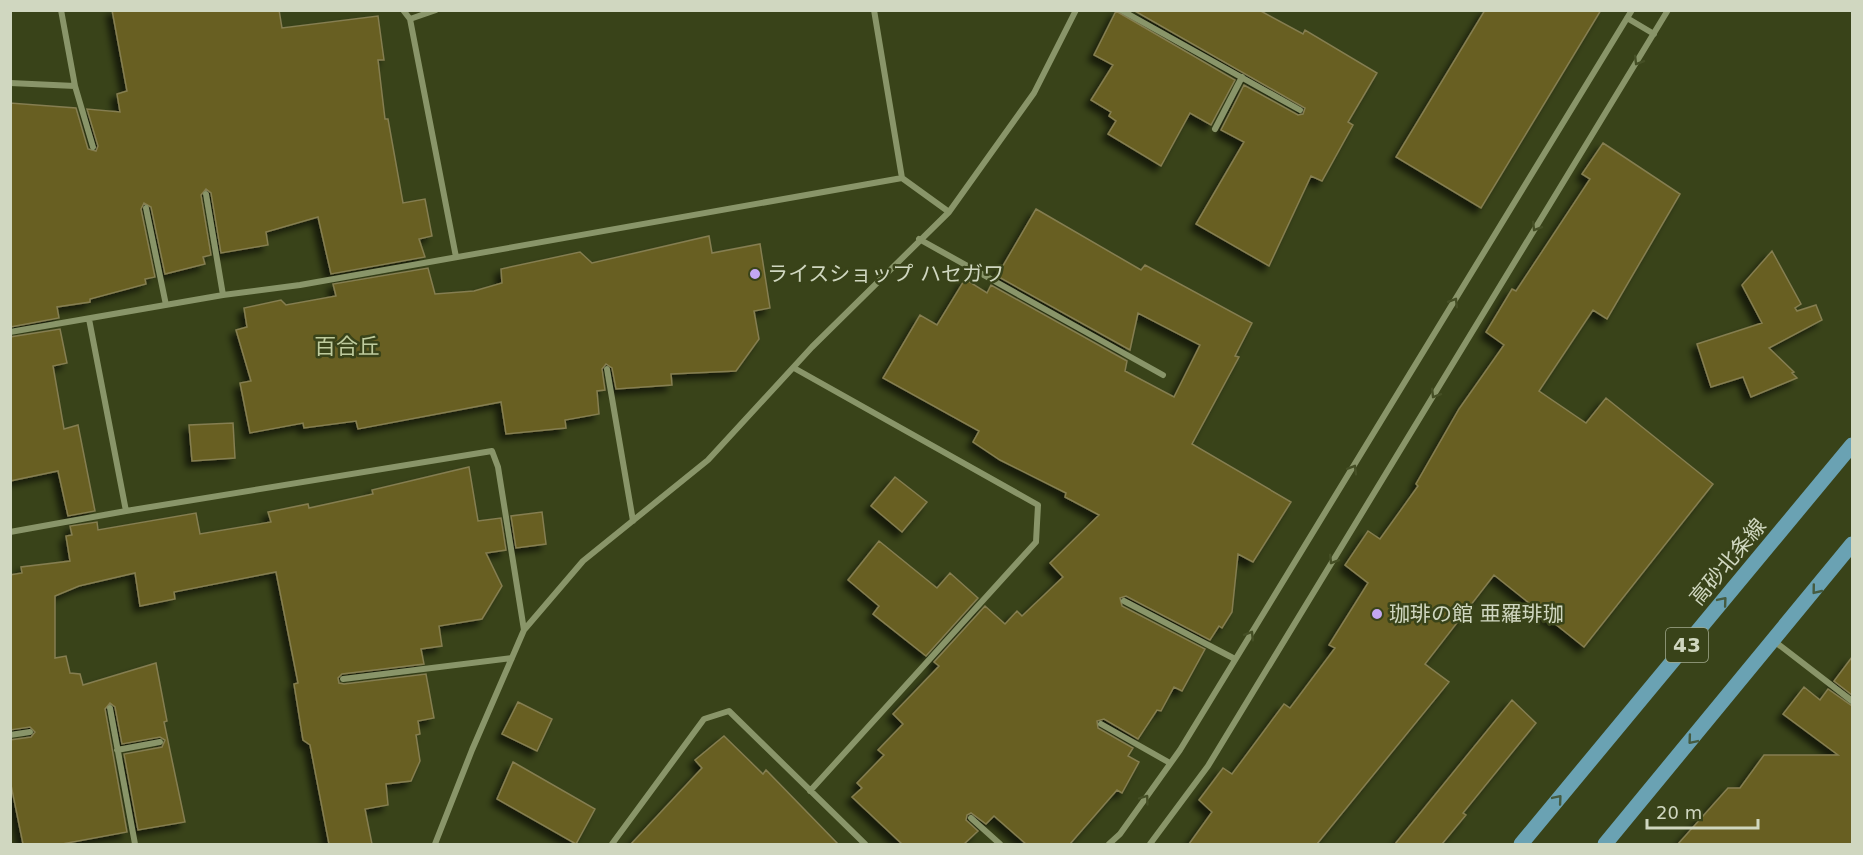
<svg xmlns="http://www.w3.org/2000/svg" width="1863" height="855" viewBox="0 0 1863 855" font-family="'DejaVu Sans','Noto Sans JP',sans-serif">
  <defs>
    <filter id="shadow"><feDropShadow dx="-5.5" dy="5.5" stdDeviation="3" flood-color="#0009"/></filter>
  </defs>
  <rect width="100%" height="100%" fill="#394319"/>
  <path fill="#685f20" stroke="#857e51" stroke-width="1.5" filter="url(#shadow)" d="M112 10H279L282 28 378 16 384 60H378L385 119H388L403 203 425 199 432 236 419 239 425 257 331 274 318 217 266 232 268 245 221 253 211 193 206 189 201 195 211 255 203 257 205 264 165 274 151 207 144 203 141 209 155 277 145 279 146 284 90 299V302L57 307 59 318 10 327V103L76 108 88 149 96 151 98 146 87 109 120 112 117 94 127 91Z
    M1133 10H1259L1303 34 1305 30 1377 73 1348 122 1353 125 1322 181 1311 176 1269 266 1196 224 1244 142 1221 130 1244 85 1298 115 1303 114 1305 108Z
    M1485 10H1601L1481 208 1396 157Z
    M1116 11 1235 80 1211 125 1190 113 1161 166 1108 134 1116 121 1109 116 1111 112 1091 100 1113 65 1094 55Z
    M1603 143 1680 194 1607 319 1593 310 1539 391 1586 423 1606 398 1713 484 1584 647 1494 575 1425 664 1449 682 1317 844H1189L1212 812 1199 800 1223 768 1232 774 1284 704 1290 708 1335 648 1329 645 1368 583 1345 565 1368 531 1380 539 1418 486 1416 484 1459 409 1504 345 1486 332 1512 289 1516 291 1590 179 1582 174Z
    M1036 209 1141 270 1145 265 1252 323 1235 356 1239 357 1192 444 1291 502 1253 562 1238 554 1232 612 1222 628 1219 626 1210 640 1126 596 1120 598 1122 606 1205 649 1182 691 1174 687 1161 711 1157 710 1138 739 1104 719 1097 721 1098 728 1133 748 1128 756 1139 762 1122 793 1117 790 1070 844H1026L994 816 986 824 971 813 967 815 966 820 978 831 964 844H902L852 797 862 788 857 783 884 755 878 750 903 724 893 714 939 666 934 662 985 606 1005 624 1017 611 1022 616 1063 577 1050 563 1099 515 1065 497 1066 493 1000 460 973 442 979 431 883 378 920 315 937 325 965 279 987 293 991 285 1127 361 1125 371 1174 397 1200 345 1138 313 1130 350 997 276Z
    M709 236 712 253 760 244 770 308 754 311 759 339 736 371 671 374 672 385 616 389 612 368 606 364 602 369 605 390 597 391 599 414 565 420 566 428 506 434 501 402 358 429 356 421 304 428 303 423 250 433 240 383 251 381 236 330 247 327 244 308 281 300 286 305 336 296 333 284 428 268 435 294 474 291 502 283 501 269 580 252 592 263Z
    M1772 251 1801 304 1795 308 1797 311 1816 305 1822 320 1769 348 1794 372 1792 373 1797 378 1751 397 1743 377 1711 387 1697 344 1762 323 1742 285Z
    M60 329 67 363 53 366 64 429 78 425 95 511 68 516 58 471 10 481V337Z
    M233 423 235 458 192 461 189 425Z
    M469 467 478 521 501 518 506 550 486 553 502 586 482 619 439 626 442 646 421 649 424 664 342 674 338 678 339 683 344 684 426 674 434 718 418 721 420 734 416 735 420 761 411 781 386 784 388 805 365 809 372 844H329L310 745 303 740 294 684 298 683 276 572 174 592 175 599 140 606 135 573 79 586 55 596V658L66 656 70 673 80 674 83 685 156 663 167 721 164 722 185 822 138 830 124 754 162 747 165 740 160 737 122 744 115 707 110 703 105 709 127 832 62 844H23L10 780V740L31 737 35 732 30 727 10 730V575L22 573 21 567 70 561 66 536 72 535 70 526 97 522 98 530 196 513 200 534 271 522 268 512 308 504 309 508 373 494 372 490Z
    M895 477 927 502 902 532 871 506Z
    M542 512 546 544 516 548 511 516Z
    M879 541 937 588 950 573 978 598 926 656 873 614 879 606 848 580Z
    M1852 657V695L1834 681Z
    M1804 687 1820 700 1828 689 1852 706V844H1678L1728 788H1740L1764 755H1838L1783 714Z
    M1512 700 1536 723 1463 813 1466 815 1442 844H1395Z
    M518 702 552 719 537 751 502 734Z
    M724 736 763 774 766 770 838 844H631L702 768 695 760Z
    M513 762 595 809 576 844 497 799Z"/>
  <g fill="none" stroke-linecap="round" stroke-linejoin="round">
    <path stroke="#899569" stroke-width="6" d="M61 10 75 86
      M403 10 410 19 456 257
      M874 10 902 178
      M1121 10 1300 110
      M1627 18 1654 34
      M410 19 436 10
      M10 83 75 86 93 147
      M1215 129 1242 77
      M206 194 223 295
      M146 208 166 305
      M919 239 1163 375
      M89 319 126 511 492 451 498 467 524 630
      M10 332 223 295 300 285 902 178 949 212
      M794 368 1038 505 1036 542 810 791
      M607 369 633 521
      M10 532 126 511
      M1124 601 1235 659
      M1774 641 1852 701
      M343 679 512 658
      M110 708 135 844
      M1101 724 1170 763
      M10 735 30 732
      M117 750 160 742
      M971 818 1000 844
      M435 844 472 750 524 630 583 561 708 460 812 347 949 212 1034 93 1076 10
      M612 844 704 719 729 711 865 844
      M1109 844 1120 834 1180 750 1632 10
      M1150 844 1208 766 1668 10"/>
    <path stroke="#6aa2b3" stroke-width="15" d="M1521 844 1852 445
      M1605 844 1852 544"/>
  </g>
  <defs><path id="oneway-chevron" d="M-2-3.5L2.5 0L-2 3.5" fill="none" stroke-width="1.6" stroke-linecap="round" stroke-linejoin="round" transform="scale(1.5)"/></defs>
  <g stroke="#454f25">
    <use href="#oneway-chevron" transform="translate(1638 61) rotate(121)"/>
    <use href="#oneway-chevron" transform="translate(1536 227) rotate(121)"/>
    <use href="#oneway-chevron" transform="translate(1454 302) rotate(-59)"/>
    <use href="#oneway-chevron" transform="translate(1435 394) rotate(121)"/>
    <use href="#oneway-chevron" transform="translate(1353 469) rotate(-59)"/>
    <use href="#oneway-chevron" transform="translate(1333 560) rotate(122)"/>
    <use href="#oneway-chevron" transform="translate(1250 635) rotate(-58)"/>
    <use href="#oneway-chevron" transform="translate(1145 799) rotate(-54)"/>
  </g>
  <g stroke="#455b40">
    <use href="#oneway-chevron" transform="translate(1816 590) rotate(129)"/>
    <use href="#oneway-chevron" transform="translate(1723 601) rotate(-50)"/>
    <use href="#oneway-chevron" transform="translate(1692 740) rotate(130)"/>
    <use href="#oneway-chevron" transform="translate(1558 799) rotate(-50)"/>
  </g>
  <g fill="#c3a7f2" stroke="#394319" stroke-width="2">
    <circle cx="755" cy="274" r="6"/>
    <circle cx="1377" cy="614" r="6"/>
  </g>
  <g text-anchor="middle" stroke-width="5" stroke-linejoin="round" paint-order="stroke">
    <rect fill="#394319" stroke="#a3ab8e" stroke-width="1.5" x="1666" y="628" width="42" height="34" rx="4.5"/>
    <g font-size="20" font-weight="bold" fill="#d0d7c0">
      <text x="1687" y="652">43</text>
    </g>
    <g font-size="21" fill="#d0d7c0" stroke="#394319" text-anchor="start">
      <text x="767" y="281">ライスショップ ハセガワ</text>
      <text x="1389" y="621">珈琲の館 亜羅琲珈</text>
    </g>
    <g font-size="21" fill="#d0d7c0" stroke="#394319">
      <text transform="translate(1728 562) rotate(-50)" y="7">高砂北条線</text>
    </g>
    <g font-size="22" fill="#becb9d" stroke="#394319">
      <text x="347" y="354">百合丘</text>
    </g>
  </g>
  <rect width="1863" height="855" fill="none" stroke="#d0d7c0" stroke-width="24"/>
  <path d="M1647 819v9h111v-9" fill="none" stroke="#d0d7c0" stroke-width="3"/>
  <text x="1656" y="819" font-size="18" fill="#d0d7c0" stroke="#394319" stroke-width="4.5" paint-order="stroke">20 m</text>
</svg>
